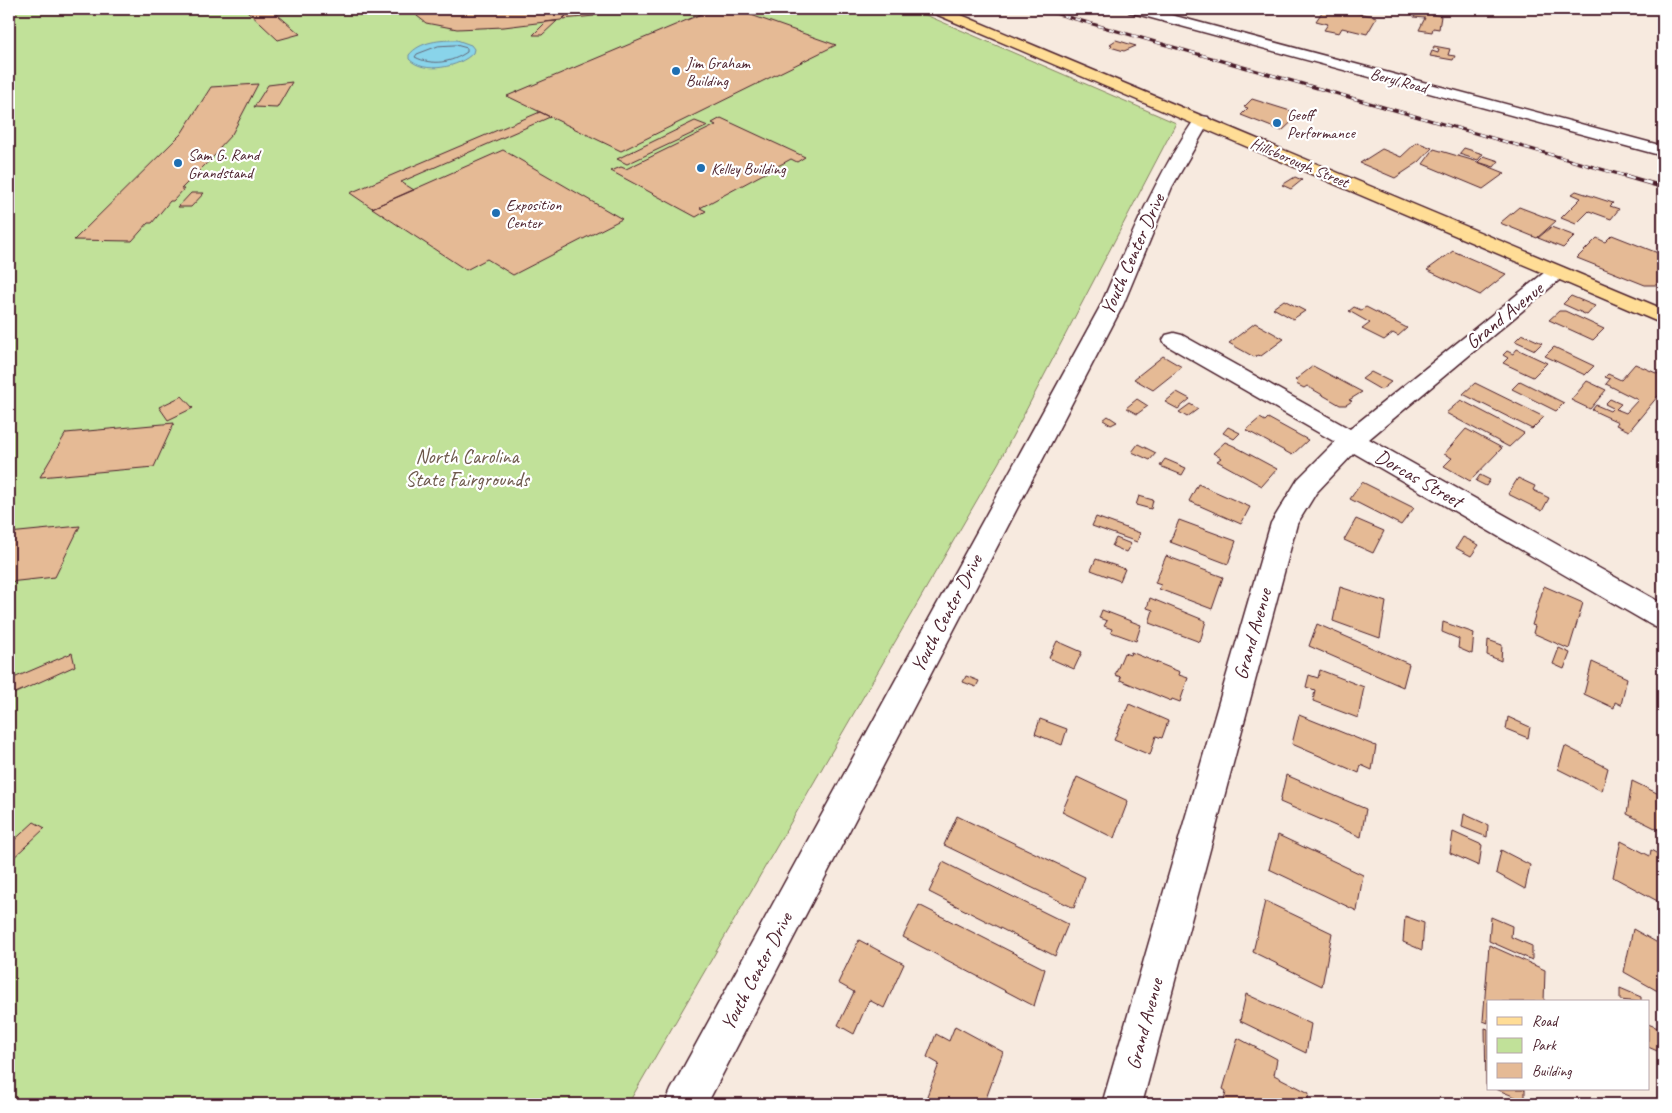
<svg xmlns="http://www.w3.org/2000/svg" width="1672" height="1113" viewBox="0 0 1672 1113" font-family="Caveat,sans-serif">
  <rect width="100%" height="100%" fill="#f7eadf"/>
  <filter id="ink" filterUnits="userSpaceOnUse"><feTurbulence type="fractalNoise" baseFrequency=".02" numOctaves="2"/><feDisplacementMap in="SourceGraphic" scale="10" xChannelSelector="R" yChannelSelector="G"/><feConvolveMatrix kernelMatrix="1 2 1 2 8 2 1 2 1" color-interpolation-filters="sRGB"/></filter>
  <g filter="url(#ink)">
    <path fill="#c1e199" stroke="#868062" d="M9 9H912L1176 123 999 462 628 1104H9Z"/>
    <path fill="#89d4ea" stroke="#708c9e" d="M457 40 471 45 474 49 473 53C460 67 424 75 409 59V55C420 41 441 40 457 40Z"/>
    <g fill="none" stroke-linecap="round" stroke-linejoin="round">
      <path stroke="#636777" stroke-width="1" d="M456 45 467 48V52C451 63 432 66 415 57L417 54 438 46Z"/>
    </g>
    <path fill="#e5ba95" stroke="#4a1f2b" d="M245 9H271L300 34 278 40Z
      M418 9H573L561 20 504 27 457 29 426 23 417 16Z
      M713 9H734L836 45 621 151 507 96Z
      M1324 9H1339L1377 17 1367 34 1342 28 1339 33 1324 30 1328 24 1316 21Z
      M1415 11 1441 16 1439 29 1433 28 1432 32 1419 30 1425 18 1414 17Z
      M595 13 594 16 563 19 567 15Z
      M557 21 542 35H533L546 22Z
      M1116 40 1136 46 1124 51 1110 47 1112 45 1110 44Z
      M1434 46 1450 49 1448 55 1455 56 1453 60 1430 56 1432 51 1438 53 1439 49 1433 48Z
      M292 82 277 108 254 107 268 85Z
      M258 84 232 134 219 148H222L181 189H184L173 201H170L152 223H148L132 241 74 240 181 134 211 87Z
      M1252 99 1300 114 1282 131 1241 115 1248 108 1244 107Z
      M540 112 550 117 401 182 414 190 372 208 350 193Z
      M721 118 805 157 797 162 791 159 700 208 706 211 696 217 611 171 621 167 626 169 716 125 712 123Z
      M695 121 708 126 627 164 617 159Z
      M1417 142 1432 148 1419 162 1395 178 1360 163 1382 149 1401 157Z
      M1464 148 1483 154 1478 160 1459 154Z
      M1434 149 1475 161 1505 173 1483 189 1423 164Z
      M503 150 622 219 513 275 487 259 466 270 372 208Z
      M1484 156 1499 161 1494 167 1478 162Z
      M1295 177 1302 180 1291 189 1282 185Z
      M1576 191 1613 203 1610 206 1619 209 1611 219 1589 211 1576 224 1561 218 1581 198 1572 194Z
      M191 193H204L191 207H178Z
      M1519 207 1540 215 1556 221 1537 238 1500 223Z
      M1551 227 1575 236 1563 248 1538 238Z
      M1612 235 1663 255V283L1661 285H1645L1577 258 1597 238 1605 242Z
      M1453 251 1506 274 1480 295 1427 270Z
      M1571 296 1595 306 1587 315 1563 304Z
      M1284 300 1305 311 1293 319 1273 308Z
      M1354 307 1361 310 1366 307 1407 328 1398 336 1393 333 1384 340 1362 329 1370 323 1349 311Z
      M1559 311H1565L1604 329 1593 340 1549 320Z
      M1255 323 1284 339 1261 356 1258 355 1254 357 1229 343Z
      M1522 334 1542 343 1535 350 1515 341Z
      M1554 347 1594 366 1585 375 1545 356Z
      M1517 349 1547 363 1533 377 1503 363 1508 358 1503 355 1507 351 1513 354Z
      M1163 356 1182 367 1153 390 1134 379Z
      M1635 364 1663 376V390L1629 431 1616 425 1618 422 1592 410 1596 405 1610 411 1613 408 1605 404 1610 399 1621 404 1616 409 1626 413 1638 400 1606 384 1610 379 1605 377 1608 374 1621 380Z
      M1313 366 1362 392 1349 400 1352 401 1346 405H1340L1307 386 1304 388 1296 384 1298 382 1295 380Z
      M1371 372 1391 382 1381 390 1362 379Z
      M1520 381 1564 403 1556 411 1512 389Z
      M1587 381 1606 390 1590 409 1571 400Z
      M1475 383 1544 417 1532 429 1463 394Z
      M1177 392 1190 399 1178 409 1165 402Z
      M182 396 193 408 168 420 159 407Z
      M1137 399 1148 406 1137 414 1126 408Z
      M1461 400 1524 433 1509 447 1446 413Z
      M1190 404 1198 409 1187 417 1179 412Z
      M1108 416 1117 422 1111 425 1103 420Z
      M1260 418 1265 421 1268 418 1308 440 1292 455 1246 430Z
      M174 423 154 467 40 477 66 433Z
      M1228 427 1240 433 1234 439 1223 433Z
      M1466 429 1502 448 1470 481 1444 466 1452 458 1444 454Z
      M1225 442 1234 446 1277 469 1262 486 1217 461 1221 458 1213 453Z
      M1138 444 1156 453 1150 460 1132 452Z
      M1165 459 1186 468 1182 475 1160 466Z
      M1480 475 1490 480 1486 486 1476 481Z
      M1518 478 1535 486 1533 490 1549 498 1542 511 1508 494Z
      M1362 482 1414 508 1401 525 1350 499Z
      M1198 484 1250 507 1241 524 1189 501Z
      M1139 496 1153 500 1151 509 1136 505Z
      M1096 517 1140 533 1137 542 1092 526Z
      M1356 519 1384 531 1373 553 1344 540Z
      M1179 520 1236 541 1228 564 1170 542Z
      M80 526 55 577 9 582V533Z
      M1463 537 1479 545 1471 556 1456 548Z
      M1116 538 1131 544 1126 552 1112 546Z
      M1166 556 1223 577 1212 609 1159 589 1161 585 1155 583Z
      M1096 559 1125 569 1120 581 1091 570Z
      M1544 586 1583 603 1569 649 1533 633 1535 626 1532 625Z
      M1340 587 1386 602 1380 638 1333 621Z
      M1150 598 1206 621 1200 642 1149 623 1153 610 1147 608Z
      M1102 610 1141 625 1136 641 1111 632 1112 629 1104 626 1107 621 1099 618Z
      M1443 622 1474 633 1472 654 1458 648 1459 639 1442 632Z
      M1317 624 1409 664 1403 687 1309 646Z
      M1488 640 1502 645 1501 661 1487 655Z
      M1057 641 1082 652 1074 669 1049 658Z
      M1559 648 1570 653 1564 669 1553 664Z
      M1131 652 1180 672 1179 675 1188 678 1180 702 1172 699 1171 701 1120 680 1121 677 1115 675 1124 653 1130 655Z
      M72 653 75 666 9 696V680Z
      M1592 662 1627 678 1621 705 1615 702 1614 708 1584 694Z
      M1320 670 1364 687 1358 718 1313 701 1315 690 1306 687 1309 675 1318 678Z
      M966 676 979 681 976 687 963 682Z
      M1129 704 1168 721 1162 738 1156 736 1150 755 1114 740Z
      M1299 715 1376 746 1372 770 1361 765 1359 773 1292 744Z
      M1508 717 1530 727 1528 738 1506 729Z
      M1040 719 1067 729 1062 745 1035 734Z
      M1565 746 1608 768 1602 791 1558 769Z
      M1286 775 1366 809 1361 837 1280 802Z
      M1077 777 1128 801 1114 838 1062 812Z
      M1632 781 1663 796V832L1627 814Z
      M1464 814 1488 825 1487 837 1462 827Z
      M957 816 1085 877 1074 908 944 845Z
      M34 822 45 828 9 862V845Z
      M1453 832 1482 845 1479 866 1450 853Z
      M1278 835 1363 875 1357 911 1269 869Z
      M1621 841 1650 856 1651 850 1663 857V904L1613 877Z
      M1501 850 1530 865 1525 889 1496 873Z
      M943 862 1068 924 1055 956 929 892Z
      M1265 901 1332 933 1322 986 1253 952Z
      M919 905 1045 969 1034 1006 903 937Z
      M1405 916 1424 923 1422 950 1403 942Z
      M1491 917 1512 926 1511 937 1532 946V960L1489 941Z
      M1633 929 1663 946V994L1624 972Z
      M859 940 904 964 884 1008 869 1000 854 1034 838 1025 854 992 838 983Z
      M1489 945 1545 970 1544 1002H1488V1023L1483 1021Z
      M1620 988 1641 997V1002L1620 1000Z
      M1246 994 1311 1024 1306 1053 1240 1021Z
      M1648 1024 1663 1030V1081L1662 1053 1648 1047Z
      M955 1026 1003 1052 984 1104H924L939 1064 927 1057 936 1034 949 1041Z
      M1485 1028 1488 1029V1086L1486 1085Z
      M1238 1038 1277 1059 1274 1075 1309 1093 1307 1104H1223L1226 1091 1223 1089Z
      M1496 1089H1525V1101Z"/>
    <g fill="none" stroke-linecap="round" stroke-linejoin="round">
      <defs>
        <path id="minor" d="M1127 9H1149L1663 146V156L1129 12Z
          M1202 116 1208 117 1210 121 1172 187 1123 305 707 1104H665L671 1090 1101 305C1129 240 1156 176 1196 117Z
          M1557 266 1564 268 1567 272 1564 276 1369 439 1663 604V630L1653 626 1354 453 1316 493 1297 524 1142 1104H1102L1271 523 1298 479 1335 442 1166 345 1163 340 1166 335 1174 333 1182 335 1350 429 1550 268Z"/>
        <path id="major" d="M929 9H947L1663 309V324L931 12Z"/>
      </defs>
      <use href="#minor" stroke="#4a1f2b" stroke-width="3"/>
      <use href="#major" stroke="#4a1f2b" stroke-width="3"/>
      <use href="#minor" fill="#fff" fill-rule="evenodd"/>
      <use href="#major" fill="#ffdd96" fill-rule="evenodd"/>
      <defs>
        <path id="rail-far1" d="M1040 9 1629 177"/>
        <path id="rail" d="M1625 176 1663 187"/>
      </defs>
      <use href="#rail-far1" stroke="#4a1f2b" stroke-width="3"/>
      <use href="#rail" stroke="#4a1f2b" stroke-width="4.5"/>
      <use href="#rail-far1" stroke="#fff" stroke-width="2" stroke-dasharray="6" stroke-linecap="butt"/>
      <use href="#rail" stroke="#fff" stroke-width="3" stroke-dasharray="9" stroke-linecap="butt"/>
    </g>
  </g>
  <g fill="#1f6fb2" stroke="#fff" stroke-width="2">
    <circle cx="676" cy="71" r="5"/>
    <circle cx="1277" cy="123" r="5"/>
    <circle cx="178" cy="163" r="5"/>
    <circle cx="701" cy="168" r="5"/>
    <circle cx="496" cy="213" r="5"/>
  </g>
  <g text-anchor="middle" stroke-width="4.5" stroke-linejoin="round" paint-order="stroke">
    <g font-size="16" fill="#4a1f2b" stroke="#fff" text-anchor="start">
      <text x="686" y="68">Jim Graham<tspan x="686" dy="18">Building</tspan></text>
      <text x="1287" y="120">Geoff<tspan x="1287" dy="18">Performance</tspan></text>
      <text x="188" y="160">Sam G. Rand<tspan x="188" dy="18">Grandstand</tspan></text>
      <text x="711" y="174">Kelley Building</text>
      <text x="506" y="210">Exposition<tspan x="506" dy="18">Center</tspan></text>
    </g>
    <g font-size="16" fill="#4a1f2b" stroke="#fff">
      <text transform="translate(1399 80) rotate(15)" y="6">Beryl Road</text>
      <text transform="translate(1300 162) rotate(23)" y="6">Hillsborough Street</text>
    </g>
    <g font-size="20" fill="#4a1f2b" stroke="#fff">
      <text transform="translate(1132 254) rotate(-66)" y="7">Youth Center Drive</text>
      <text transform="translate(1504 315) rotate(-39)" y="7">Grand Avenue</text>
      <text transform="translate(1419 478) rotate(30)" y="7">Dorcas Street</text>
      <text transform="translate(946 613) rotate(-62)" y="7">Youth Center Drive</text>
      <text transform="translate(1252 634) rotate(-74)" y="7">Grand Avenue</text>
      <text transform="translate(756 971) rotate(-62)" y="7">Youth Center Drive</text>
      <text transform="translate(1144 1024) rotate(-75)" y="7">Grand Avenue</text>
    </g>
    <g font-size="20" fill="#6e594c" stroke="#fff">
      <text x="467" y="463">North Carolina<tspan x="467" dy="23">State Fairgrounds</tspan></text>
    </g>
  </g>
  <rect width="1672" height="1113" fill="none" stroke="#fff" stroke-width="30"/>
  <rect x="15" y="15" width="1642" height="1083" fill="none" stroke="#4a1f2b" stroke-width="2" filter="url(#ink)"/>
  <rect x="1487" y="1000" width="162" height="90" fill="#ffffff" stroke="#b7a5aa"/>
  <rect x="1497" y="1017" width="25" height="8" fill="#ffdd96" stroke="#b7a5aa"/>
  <text x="1532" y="1026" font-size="15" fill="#4a1f2b">Road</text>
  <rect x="1497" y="1038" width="25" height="15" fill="#c1e199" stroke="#b7a5aa"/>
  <text x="1532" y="1050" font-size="15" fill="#4a1f2b">Park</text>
  <rect x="1497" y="1063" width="25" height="15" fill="#e5ba95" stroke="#b7a5aa"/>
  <text x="1532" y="1076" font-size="15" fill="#4a1f2b">Building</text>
</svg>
